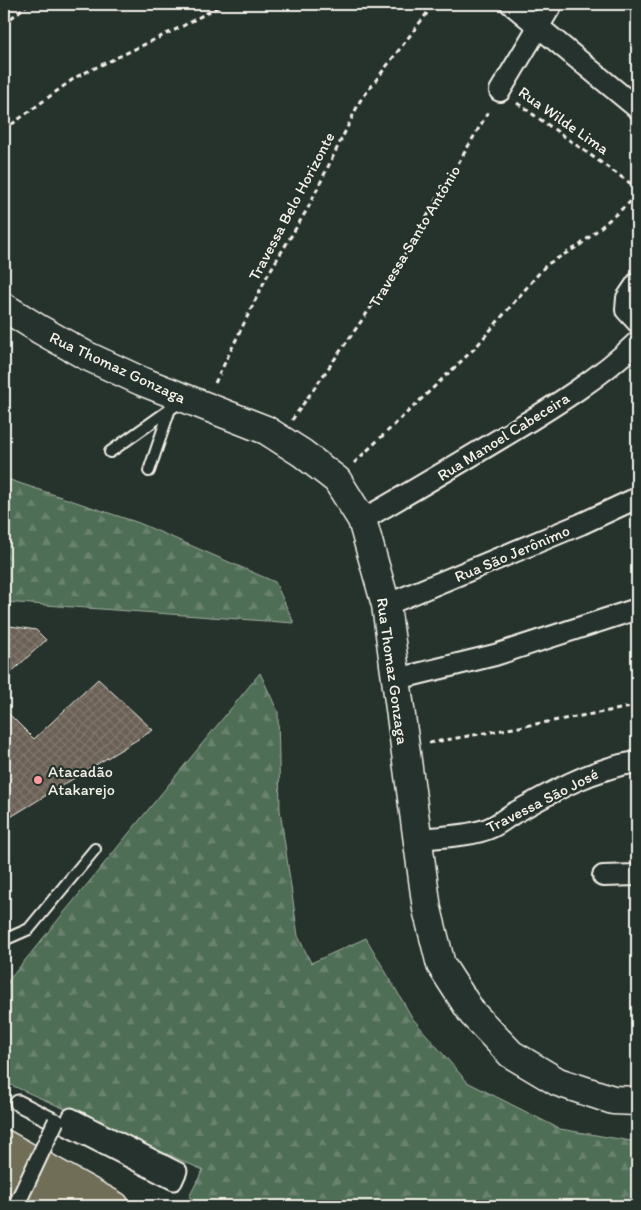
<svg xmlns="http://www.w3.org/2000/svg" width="641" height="1210" viewBox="0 0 641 1210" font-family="Itim,sans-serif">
  <defs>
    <pattern id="forest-firs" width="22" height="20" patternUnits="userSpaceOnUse" patternTransform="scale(1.25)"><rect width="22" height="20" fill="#506e57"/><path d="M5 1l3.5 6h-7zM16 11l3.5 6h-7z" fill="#6a836f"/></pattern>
    <pattern id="building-cross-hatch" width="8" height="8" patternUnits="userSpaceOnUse" patternTransform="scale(1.25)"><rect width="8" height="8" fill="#6a6054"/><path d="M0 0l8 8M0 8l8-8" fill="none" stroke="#80776d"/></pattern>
  </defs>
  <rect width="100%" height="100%" fill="#26332d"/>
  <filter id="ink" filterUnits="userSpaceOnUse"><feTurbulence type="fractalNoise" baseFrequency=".02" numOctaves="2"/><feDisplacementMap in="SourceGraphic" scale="10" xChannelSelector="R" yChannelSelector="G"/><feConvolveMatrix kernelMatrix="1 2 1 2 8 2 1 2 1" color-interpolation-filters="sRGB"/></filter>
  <g filter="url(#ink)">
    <path fill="url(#forest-firs)" stroke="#a2b0a0" d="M4 478 139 523 275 582 294 623 4 602Z
      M260 673 278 712 280 810 298 936 311 963 366 938 413 1019 467 1082 560 1129 637 1142V1206H205L189 1197 203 1170 4 1082V986Z"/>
    <path fill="url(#building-cross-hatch)" stroke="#f4f1e8" d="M4 625 36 630 46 640 4 679Z
      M98 679 153 730 4 821V709L34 739Z"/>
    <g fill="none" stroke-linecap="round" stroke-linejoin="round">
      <defs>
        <path id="service" d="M110 452 182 401
          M149 471 170 409
          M4 940 29 929 95 849"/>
        <path id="pedestrian" d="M18 1103 174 1182 179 1171 71 1116 68 1123 162 1171"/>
        <path id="minor" d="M511 4 637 108
          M500 91 552 4
          M637 283 627 298 626 310 637 322
          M362 520C413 491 463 461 513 431 556 405 601 377 637 342
          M386 605 581 524 637 498
          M397 679 495 655 637 609
          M417 839C438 837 474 836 492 827 501 823 509 815 518 811 555 790 595 768 637 762
          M603 876 637 875"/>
        <path id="secondary" d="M4 307 39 329 85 355 141 381 266 430 302 453 337 480 362 520 386 605 427 909 441 965 472 1013 511 1054 558 1082 613 1100 637 1101"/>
        <path id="trunk" d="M4 1144 115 1206
          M4 1176 82 1206"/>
      </defs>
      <use href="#service" stroke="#f4f1e8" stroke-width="14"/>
      <use href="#pedestrian" stroke="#f4f1e8" stroke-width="19"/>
      <use href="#minor" stroke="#f4f1e8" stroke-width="24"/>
      <use href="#secondary" stroke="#f4f1e8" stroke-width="31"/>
      <use href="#trunk" stroke="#f4f1e8" stroke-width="31"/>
      <path stroke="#f4f1e8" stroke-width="3" stroke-dasharray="5 4" stroke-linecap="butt" d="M4 24 28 4
        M517 103 637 188
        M4 130 76 77 181 27 223 4
        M215 383 267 276 308 208 360 101 434 4
        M292 420 388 283 490 109
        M354 463 475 348 546 265 580 245 637 196
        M429 743 637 706"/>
      <use href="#service" stroke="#26332d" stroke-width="10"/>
      <use href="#pedestrian" stroke="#26332d" stroke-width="15"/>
      <use href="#minor" stroke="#26332d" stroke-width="20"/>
      <use href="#secondary" stroke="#26332d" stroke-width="28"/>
      <use href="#trunk" stroke="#716e59" stroke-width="28"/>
      <defs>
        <path id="pedestrian-bridge" d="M16 1206 56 1121"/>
      </defs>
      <use href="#pedestrian-bridge" stroke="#f4f1e8" stroke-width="19" stroke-linecap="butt"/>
      <use href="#pedestrian-bridge" stroke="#26332d" stroke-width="15"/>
    </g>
  </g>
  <circle fill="#ff9aa2" stroke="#26332d" stroke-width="2" cx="38" cy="780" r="5"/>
  <g text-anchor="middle" stroke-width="4.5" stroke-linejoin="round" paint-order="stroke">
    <g font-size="16" fill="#f4f1e8" stroke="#26332d">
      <text transform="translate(564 120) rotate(35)" y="6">Rua Wilde Lima</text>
      <text transform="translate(291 206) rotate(-62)" y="6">Travessa Belo Horizonte</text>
      <text transform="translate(414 236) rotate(-59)" y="6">Travessa Santo Antônio</text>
      <text transform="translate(118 367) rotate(25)" y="6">Rua Thomaz Gonzaga</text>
      <text transform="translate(503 436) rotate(-32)" y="6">Rua Manoel Cabeceira</text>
      <text transform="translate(512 553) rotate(-23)" y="6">Rua São Jerônimo</text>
      <text transform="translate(393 671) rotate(82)" y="6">Rua Thomaz Gonzaga</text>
      <text transform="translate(542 800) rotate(-27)" y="6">Travessa São José</text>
    </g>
    <g font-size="16" fill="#f4f1e8" stroke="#26332d" text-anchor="start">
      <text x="48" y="777">Atacadão<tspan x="48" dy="18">Atakarejo</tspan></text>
    </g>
  </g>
  <rect width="641" height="1210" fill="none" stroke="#26332d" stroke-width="20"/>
  <rect x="10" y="10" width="621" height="1190" fill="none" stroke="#f4f1e8" stroke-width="2" filter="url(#ink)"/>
</svg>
